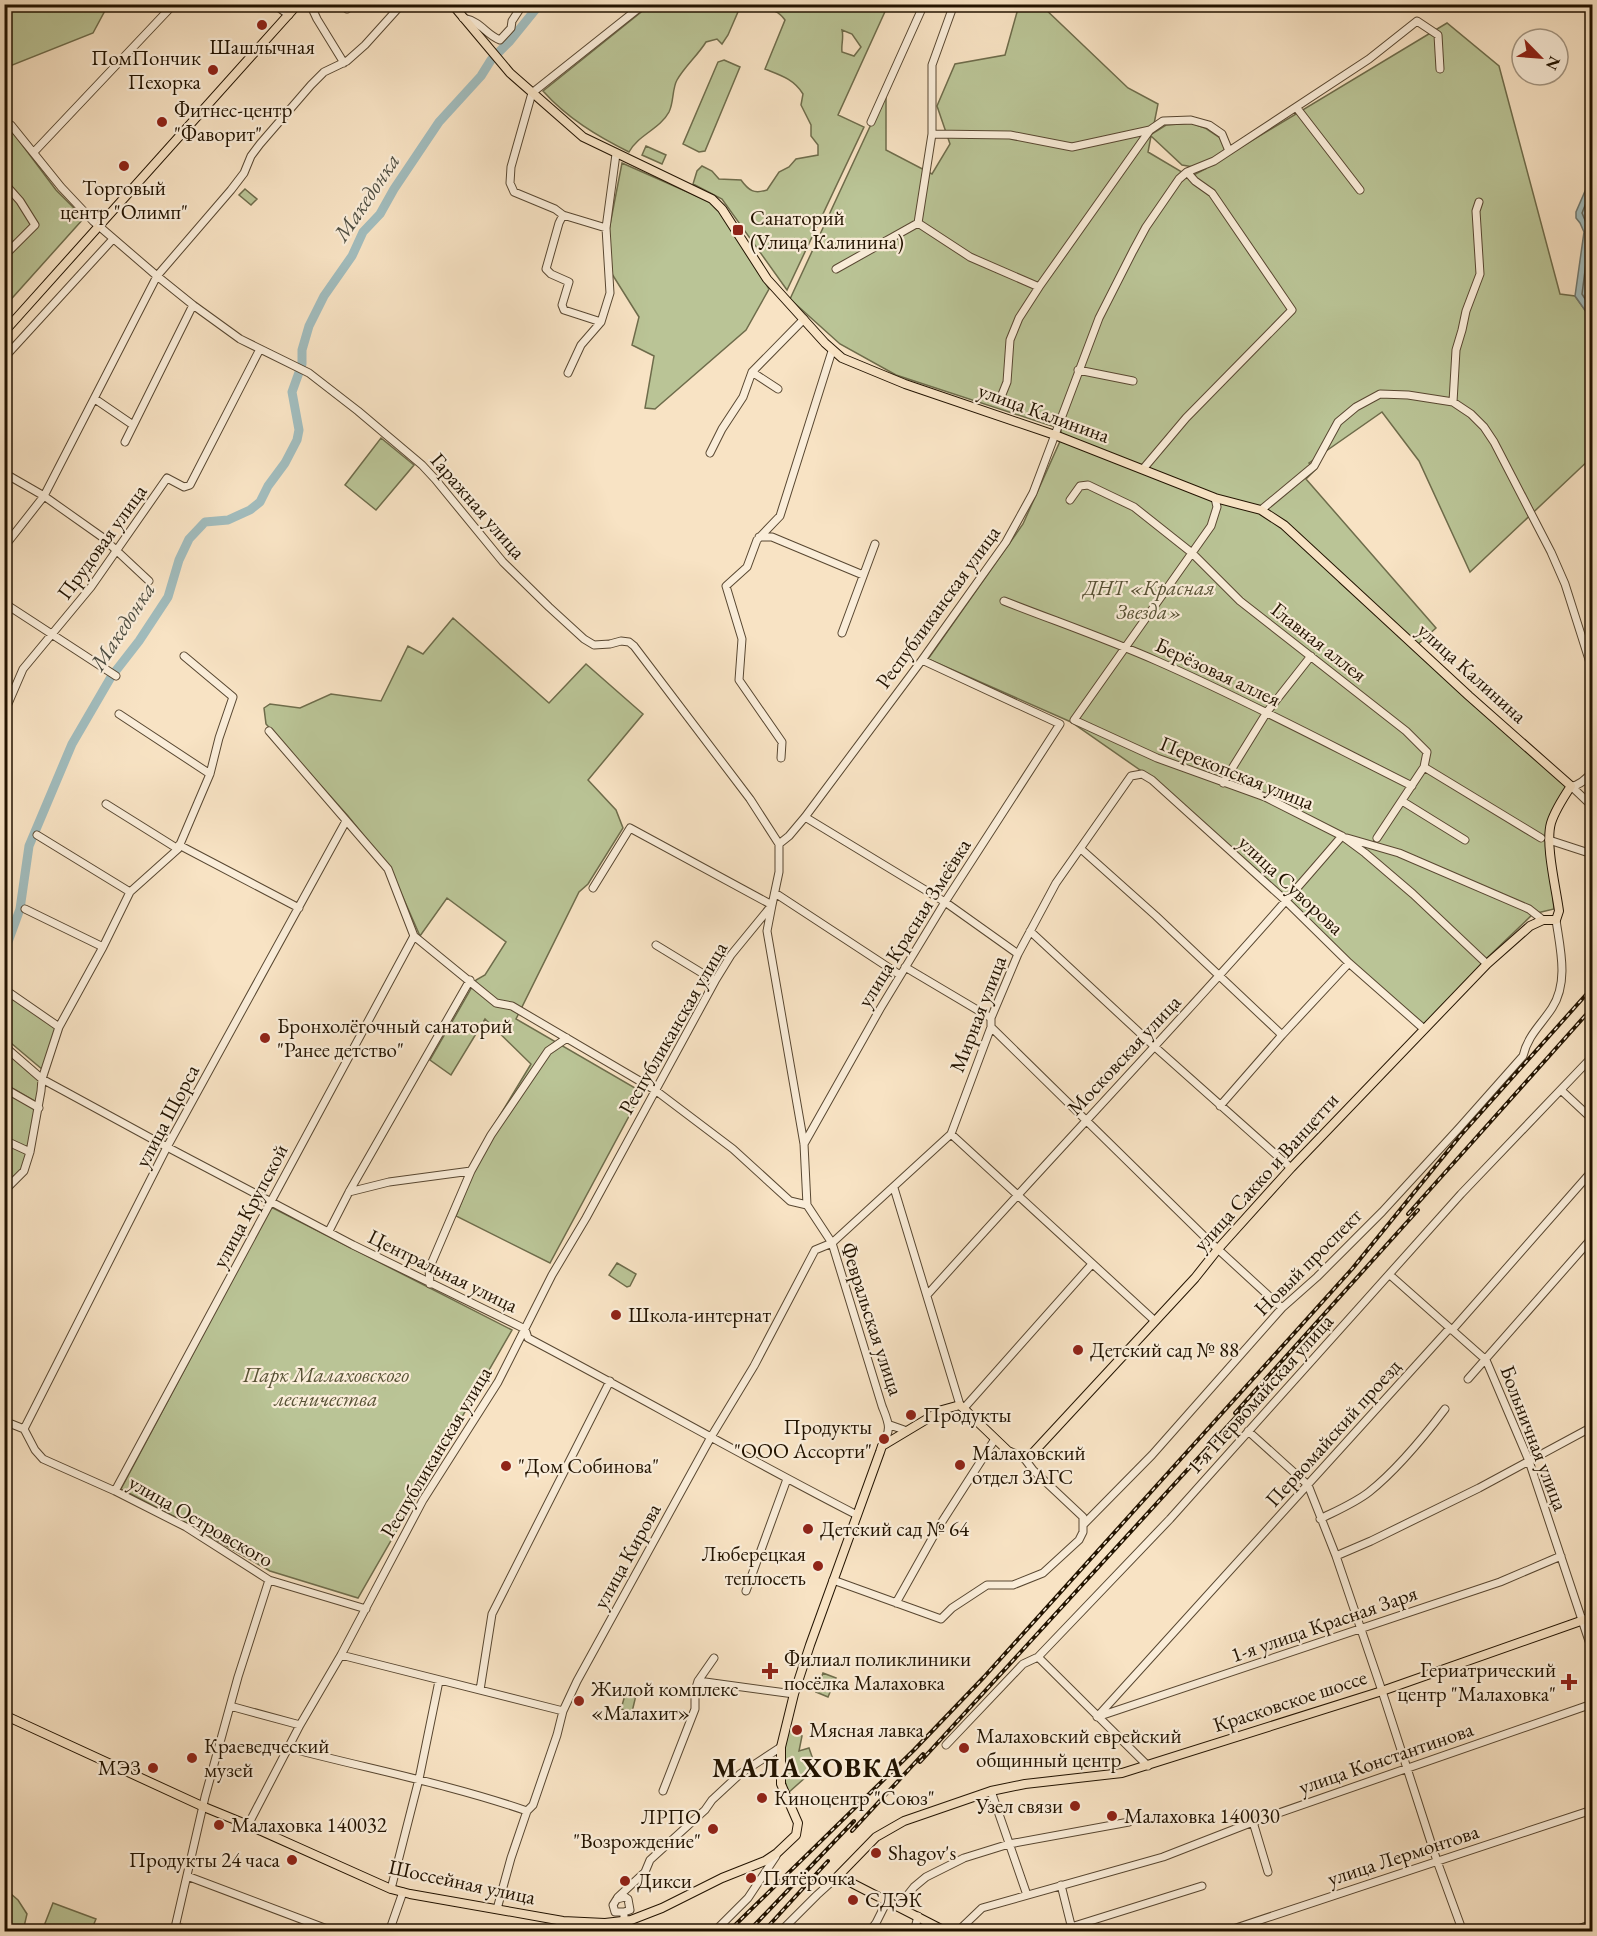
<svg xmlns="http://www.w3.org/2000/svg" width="1597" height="1936" viewBox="0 0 1597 1936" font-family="'EB Garamond',serif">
  <rect width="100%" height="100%" fill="#f8e3c4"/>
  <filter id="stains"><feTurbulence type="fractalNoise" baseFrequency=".00333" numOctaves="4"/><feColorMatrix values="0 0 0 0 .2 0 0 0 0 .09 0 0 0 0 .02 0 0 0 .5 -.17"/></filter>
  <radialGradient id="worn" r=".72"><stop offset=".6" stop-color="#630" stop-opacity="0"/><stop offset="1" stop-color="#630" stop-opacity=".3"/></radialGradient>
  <path fill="#bac496" stroke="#6e6c4b" stroke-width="1.5" fill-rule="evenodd" d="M5 4H108V5L93 33 5 68Z
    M775 4 782 7V4L888 5 838 115 864 127 787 290 722 199 693 184 697 171 702 166 712 171 719 179 741 180C749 191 754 194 767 190L779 172 789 167 796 159 818 155V145L811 136V125L801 105 803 94C794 79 780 75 765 69L785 20C778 10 772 10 760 9 754 9 747 7 741 5L728 35 722 44 717 39 706 42C698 55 685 66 677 80 672 89 674 102 669 112 660 129 638 135 629 152 597 136 567 118 543 91L650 5ZM842 30 852 34 861 47 854 56 842 52C841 44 844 38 842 30Z
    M1019 5H1041L1128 88 1158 104 1152 134 1166 125 1191 123 1205 128 1220 138 1228 155 1447 23 1499 66 1560 294 1575 296 1592 320V420H1588L1592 427V457L1470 572 1419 461 1382 412 1309 463 1316 469 1306 479 1436 628 1417 645 1339 582 1567 787 1547 836 1554 909 1533 914 1487 958 1450 999 1424 1024 1350 961 1284 894 1153 779 1071 722 928 659 1023 524 1061 439V429L896 375 840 344 790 299 886 92V150L932 174 950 144 937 106 955 64 1005 55ZM1151 136 1182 165 1205 169 1190 177 1148 152Z
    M724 60 740 67 705 151 699 152 683 144 718 62Z
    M5 122 56 190 84 218 5 306Z
    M646 146 666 155 662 164 642 155Z
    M622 163 708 201 719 209 769 289 746 330 655 409 645 408 654 356 632 345 639 317 612 274 609 230Z
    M245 189 257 199 251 205 239 195Z
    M381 438 414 465 376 510 345 485Z
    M453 618 549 703 586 664 643 714 588 780 616 810 623 828 588 884 579 892 516 1019 642 1092 550 1263 456 1216 488 1135 531 1064 485 1019 451 1075 430 1060 476 980 485 975 506 942 447 898 420 936 390 868 348 816 266 724 264 708 270 704 300 708 331 694 381 701 408 646 423 654Z
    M4 988 58 1024 43 1070 5 1038Z
    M4 1043 42 1075 38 1103 5 1084Z
    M4 1089 36 1107 29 1150 5 1138Z
    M4 1143 27 1154 22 1170 4 1189Z
    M271 1207 512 1330 358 1598 270 1571 179 1519 121 1489Z
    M617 1263 636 1274 630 1286 627 1287 609 1275Z
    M823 1673 836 1678 828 1697 816 1692Z
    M627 1688 637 1691 632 1712 621 1709Z
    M788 1728 802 1736 799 1751 809 1748 816 1768 788 1793C781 1771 782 1751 788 1728Z
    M4 1888 18 1900 27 1914 23 1931H5Z
    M53 1903 96 1919 91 1931H42Z"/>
  <path fill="#a1bcbd" stroke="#6e7871" stroke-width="1.5" d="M1592 175V296L1591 300 1592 320 1575 296 1584 232 1580 223 1576 218V212Z"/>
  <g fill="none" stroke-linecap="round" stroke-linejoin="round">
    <path stroke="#62685e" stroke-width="1.5" d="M1592 188 1582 213 1590 232 1582 294 1592 310"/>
    <path stroke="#a1bcbd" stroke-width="9" d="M4 953 20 909 29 846 72 744 111 677 139 641 168 597 179 560 189 539 205 522 228 520 250 510 260 502 268 486 285 463 297 440 299 430 292 392 302 364V350L309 326 324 296 352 256 363 232 380 214 394 189 439 122 481 76 491 60 510 41 540 4"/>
    <defs>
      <path id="minor" d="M274 4 289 15
        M310 4 317 19 344 63
        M347 9 352 4
        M463 18C482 22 485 34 500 40L511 28 512 21 523 4
        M1296 107 1360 190
        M871 122 924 4
        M4 125H11L61 187 93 221 157 276 193 305 240 339 309 373 358 411 422 465 435 479 503 562 549 607 584 639 594 645 610 644 621 641 629 642 634 646 750 799 779 844
        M932 134 1010 135 1072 147 1150 130
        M34 152 174 4
        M4 183 20 201 35 225 4 256
        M563 215 559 223 546 269 551 274 569 282 562 305 564 310 601 322
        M918 223 932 134V65L954 4
        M918 223 970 257 1039 287
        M606 228 563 215 555 209 514 192 510 183 511 167 532 93 644 4
        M836 269 918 223
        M4 358 113 239
        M1078 370 1133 381
        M752 372 778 389
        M568 373 581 345 601 322 610 293 606 228 616 154
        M1001 397 1007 382 1010 340 1019 318 1039 287 1150 130 1163 121 1191 120 1209 125 1222 134 1229 151
        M95 399 133 425
        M1453 402 1456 350 1462 330 1466 311 1480 274 1476 211 1479 202
        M125 442 193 305
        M710 453 722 429 743 397 752 372 804 319
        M1143 469 1186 418 1292 310 1212 193 1195 181 1187 172
        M4 473 44 496 102 537 149 581
        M1215 498 1217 507 1211 526 1074 720 1157 758 1265 797 1342 836 1365 853 1413 894 1487 964
        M1070 500 1080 486 1088 485 1134 507 1192 553 1240 601 1406 731 1427 752 1424 767 1541 838
        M1261 510 1314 466 1338 422 1356 407 1380 394 1408 395 1453 402 1471 414 1484 427 1494 442 1551 552 1565 584 1592 669
        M759 537H772L863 575
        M4 547 44 496 157 276 231 190 244 173 251 156 260 144 311 85 324 72 347 61 365 45 402 4
        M1004 601C1055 621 1107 639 1157 661 1244 699 1328 744 1412 786
        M4 603 116 676
        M842 633 875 544
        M4 713 23 669 91 587 167 478 184 487 190 485 260 349
        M119 714 210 774
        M269 731 388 869 414 936 496 1003 512 1006 655 1090 733 1149 790 1201 807 1205 832 1243 882 1406C889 1424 892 1428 882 1446
        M781 758 782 742 739 680 742 639 726 586 747 567 757 540 780 516 832 351
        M1223 783 1267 712 1311 656
        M1571 786 1592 806
        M1571 786C1580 786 1587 778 1592 772
        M1402 801 1465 840
        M106 804 178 849
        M805 817 945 902 1018 954
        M37 835 130 892
        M1347 838 1399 853 1529 909 1543 920
        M1377 838 1424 767
        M1549 840 1592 854
        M179 845 299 908
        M1081 849 1156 916 1282 1035
        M593 888 630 828 772 905 767 931 804 1144 807 1205
        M775 893 900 975
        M25 909 103 947
        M1030 931 1155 1047 1291 1168
        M656 945 715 981
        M905 967 991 1018
        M4 989 59 1027
        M991 1027 1209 1241 1282 1308
        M4 1046 42 1079 167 1147 353 1245 525 1329 528 1338C638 1396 746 1458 857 1515
        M4 1088 39 1108
        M1562 1091 1592 1119
        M1220 1106 1282 1035 1349 963
        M951 1134 1155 1321
        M4 1140 30 1152
        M804 1144 880 1009 945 902 1060 724 922 660
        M894 1188 960 1405
        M4 1191 24 1171 30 1152 41 1091 42 1079 59 1027 103 947 130 892 178 849 210 774 219 738 233 697 184 656
        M349 1192 389 1182 471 1171
        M329 1231 349 1192 470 980
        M1390 1275 1486 1360 1529 1461 1592 1650
        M430 1284 429 1269 471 1171 491 1135 548 1051 567 1038
        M928 1294C1065 1141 1208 993 1342 836
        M1468 1379 1592 1238
        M965 1407 1092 1264
        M4 1421 24 1429 35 1450 43 1459 115 1491 186 1527 269 1580 366 1609
        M890 1425 907 1431
        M24 1429 167 1147 346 821
        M1248 1431 1308 1485 1336 1556 1382 1691 1437 1861 1463 1932
        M1024 1458 1033 1470 1083 1517V1525
        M115 1491 414 936
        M1320 1519C1336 1511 1355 1503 1369 1492 1398 1469 1423 1438 1445 1409
        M1336 1556 1371 1541 1479 1488 1592 1427
        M833 1580 941 1619 952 1608 987 1585H1013L1043 1573 1079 1540 1083 1532V1525L1152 1455 1282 1308 1317 1277 1382 1212 1460 1127 1523 1056C1528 1035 1541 1025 1552 1008 1569 982 1560 948 1556 920
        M746 1591 787 1479
        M896 1603 938 1528 995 1439
        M341 1655 563 1711
        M1038 1657 1148 1766
        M698 1681 794 1694
        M480 1690 492 1614 610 1381
        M230 1706 300 1725
        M1097 1717 1448 1330 1453 1329 1592 1171
        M1097 1717 1500 1582 1561 1556
        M946 1745 1023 1664 1038 1657 1170 1519 1461 1194 1592 1057
        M289 1748C369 1769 449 1784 527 1811
        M663 1791 695 1709V1691L698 1681 714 1658
        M991 1791 1027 1895
        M1253 1822 1268 1872
        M248 1825 300 1725 341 1655 423 1500 498 1382 552 1275 586 1218 715 981 731 955 772 905 779 872V844L789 836 805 817 922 660 1006 542 1033 493 1099 318 1133 251 1146 227 1179 179 1187 172 1214 161 1369 59 1417 21 1438 35 1440 69
        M187 1876 335 1932
        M1061 1885 1072 1929
        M391 1889 419 1779 439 1681
        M617 1899 625 1897 628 1899 630 1910 624 1912
        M898 1907 914 1887 926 1877 964 1858 1009 1844 1129 1822
        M497 1909 511 1858 527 1811 533 1805 557 1735 563 1711 577 1681 711 1437 754 1366 815 1250 832 1243 951 1134 991 1027V1018L1018 954 1056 883 1131 776 1142 774 1152 780 1286 901 1349 963 1424 1029
        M624 1921V1912H615L613 1905 618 1897 645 1872 650 1860 705 1810 712 1800 740 1774 781 1747
        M176 1926 190 1932
        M1071 1927 1202 1886
        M174 1932 205 1797 238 1677 269 1580
        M389 1932 403 1892
        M714 1932 748 1898 776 1856
        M780 1932 817 1895 838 1876
        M869 1932 876 1923 887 1901
        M914 1932 918 1916
        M957 1932 982 1908 1163 1857 1253 1822 1592 1704
        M1224 1932 1592 1810
        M1570 1932 1592 1924"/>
      <path id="major" d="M4 332 298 4
        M4 1715 204 1807 248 1825 391 1889 410 1894 563 1921 605 1923 631 1920 662 1908 722 1878 765 1861 777 1853 796 1835 798 1823 781 1784V1747L794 1694 810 1645 880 1452 882 1446 942 1410 960 1405 1008 1451 1024 1458 1031 1455 1195 1278 1218 1249 1291 1168 1487 964 1530 926 1543 920H1556L1559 911C1556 888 1545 844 1551 823 1555 810 1563 798 1571 786L1469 696 1284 525 1261 510 1215 498 1055 435 905 384 842 358 825 343 767 279 722 209 712 199 583 137 510 73 452 4
        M947 1932 838 1876 876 1837 904 1821 991 1791 1025 1784 1122 1773 1382 1691 1592 1617"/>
    </defs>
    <use href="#minor" stroke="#584731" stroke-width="9"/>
    <use href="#major" stroke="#221300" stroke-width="10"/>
    <use href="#minor" stroke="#faedd9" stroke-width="7"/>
    <use href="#major" stroke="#f8e3c4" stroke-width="8"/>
    <defs>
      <path id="rail" d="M1408 1214 1592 1008
        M1235 1413 1418 1210
        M920 1762 1244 1408
        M852 1831 923 1754
        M728 1932 914 1750 984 1677 1352 1269 1460 1136 1592 988
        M748 1932 854 1821
        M763 1932 828 1861"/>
    </defs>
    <use href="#rail" stroke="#221300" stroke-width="4"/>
    <use href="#rail" stroke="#faedd9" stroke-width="1.5" stroke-dasharray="4.5" stroke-linecap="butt"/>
  </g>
  <g fill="#8f2418" stroke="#faedd9" stroke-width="2">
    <circle cx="262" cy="25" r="6"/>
    <circle cx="213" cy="70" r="6"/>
    <circle cx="162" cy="122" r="6"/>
    <circle cx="124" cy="166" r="6"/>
    <rect x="732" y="224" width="12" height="12" rx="3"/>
    <circle cx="265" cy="1038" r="6"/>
    <circle cx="616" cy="1315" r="6"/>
    <circle cx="1078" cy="1350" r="6"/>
    <circle cx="911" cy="1415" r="6"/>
    <circle cx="884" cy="1439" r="6"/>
    <circle cx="960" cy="1465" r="6"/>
    <circle cx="506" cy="1466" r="6"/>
    <circle cx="808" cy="1529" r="6"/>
    <circle cx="818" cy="1566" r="6"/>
    <path d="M767 1662h6v6h6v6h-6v6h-6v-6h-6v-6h6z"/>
    <path d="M1566 1673h6v6h6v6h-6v6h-6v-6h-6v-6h6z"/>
    <circle cx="579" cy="1701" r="6"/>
    <circle cx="797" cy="1730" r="6"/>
    <circle cx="964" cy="1748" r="6"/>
    <circle cx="192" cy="1758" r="6"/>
    <circle cx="153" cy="1768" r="6"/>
    <circle cx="762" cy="1798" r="6"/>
    <circle cx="1075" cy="1806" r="6"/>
    <circle cx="1112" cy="1816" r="6"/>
    <circle cx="219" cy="1825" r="6"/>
    <circle cx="713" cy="1829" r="6"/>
    <circle cx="876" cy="1853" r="6"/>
    <circle cx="292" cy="1860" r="6"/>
    <circle cx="751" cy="1878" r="6"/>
    <circle cx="625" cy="1881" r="6"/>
    <circle cx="853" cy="1900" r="6"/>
  </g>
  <g text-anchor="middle" stroke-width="4.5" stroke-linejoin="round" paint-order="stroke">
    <g font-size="21" fill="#221300" stroke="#faedd9" text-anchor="start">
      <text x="262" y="54" text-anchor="middle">Шашлычная</text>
      <text x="201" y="65" text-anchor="end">ПомПончик<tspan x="201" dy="24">Пехорка</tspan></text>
      <text x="174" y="117">Фитнес-центр<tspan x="174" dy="24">"Фаворит"</tspan></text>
      <text x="124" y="195" text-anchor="middle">Торговый<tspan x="124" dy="24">центр "Олимп"</tspan></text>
      <text x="750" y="225">Санаторий<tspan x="750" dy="24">(Улица Калинина)</tspan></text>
      <text x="277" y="1033">Бронхолёгочный санаторий<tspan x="277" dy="24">"Ранее детство"</tspan></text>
      <text x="628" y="1322">Школа-интернат</text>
      <text x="1090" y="1357">Детский сад № 88</text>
      <text x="923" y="1422">Продукты</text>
      <text x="872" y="1434" text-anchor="end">Продукты<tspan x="872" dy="24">"ООО Ассорти"</tspan></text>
      <text x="972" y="1460">Малаховский<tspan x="972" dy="24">отдел ЗАГС</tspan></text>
      <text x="518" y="1473">"Дом Собинова"</text>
      <text x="820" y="1536">Детский сад № 64</text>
      <text x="806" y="1561" text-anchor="end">Люберецкая<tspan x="806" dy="24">теплосеть</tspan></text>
      <text x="784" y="1666">Филиал поликлиники<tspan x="784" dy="24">посёлка Малаховка</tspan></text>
      <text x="1556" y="1677" text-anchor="end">Гериатрический<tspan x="1556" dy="24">центр "Малаховка"</tspan></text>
      <text x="591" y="1696">Жилой комплекс<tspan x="591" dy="24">«Малахит»</tspan></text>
      <text x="809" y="1737">Мясная лавка</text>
      <text x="976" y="1743">Малаховский еврейский<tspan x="976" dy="24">общинный центр</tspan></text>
      <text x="204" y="1753">Краеведческий<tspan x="204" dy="24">музей</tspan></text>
      <text x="141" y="1775" text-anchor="end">МЭЗ</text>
      <text x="774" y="1805">Киноцентр "Союз"</text>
      <text x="1063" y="1813" text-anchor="end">Узел связи</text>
      <text x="1124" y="1823">Малаховка 140030</text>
      <text x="701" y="1824" text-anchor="end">ЛРПО<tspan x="701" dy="24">"Возрождение"</tspan></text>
      <text x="231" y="1832">Малаховка 140032</text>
      <text x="888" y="1860">Shagov's</text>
      <text x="280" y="1867" text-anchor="end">Продукты 24 часа</text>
      <text x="763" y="1885">Пятёрочка</text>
      <text x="637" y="1888">Дикси</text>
      <text x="865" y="1907">СДЭК</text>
    </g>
    <g font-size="21" fill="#221300" stroke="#faedd9">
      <text transform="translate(1044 413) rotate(20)" y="7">улица Калинина</text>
      <text transform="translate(478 506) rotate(49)" y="7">Гаражная улица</text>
      <text transform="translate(102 542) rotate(-54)" y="7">Прудовая улица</text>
      <text transform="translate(938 607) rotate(-54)" y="7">Республиканская улица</text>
      <text transform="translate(1319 642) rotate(38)" y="7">Главная аллея</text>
      <text transform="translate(1218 672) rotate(25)" y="7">Берёзовая аллея</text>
      <text transform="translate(1472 673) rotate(42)" y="7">улица Калинина</text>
      <text transform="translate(1237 773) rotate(22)" y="7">Перекопская улица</text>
      <text transform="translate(1291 885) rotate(43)" y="7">улица Суворова</text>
      <text transform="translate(914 923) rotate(-58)" y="7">улица Красная Змеёвка</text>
      <text transform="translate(978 1014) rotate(-69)" y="7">Мирная улица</text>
      <text transform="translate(673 1028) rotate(-60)" y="7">Республиканская улица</text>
      <text transform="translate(1124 1055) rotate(-47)" y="7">Московская улица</text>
      <text transform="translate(167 1116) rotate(-62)" y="7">улица Щорса</text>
      <text transform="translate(1266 1172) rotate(-48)" y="7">улица Сакко и Ванцетти</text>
      <text transform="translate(250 1206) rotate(-62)" y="7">улица Крупской</text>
      <text transform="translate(1308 1262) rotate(-45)" y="7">Новый проспект</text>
      <text transform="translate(443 1271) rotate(26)" y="7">Центральная улица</text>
      <text transform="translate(872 1319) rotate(72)" y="7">Февральская улица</text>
      <text transform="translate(1260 1394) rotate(-48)" y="7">1-я Первомайская улица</text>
      <text transform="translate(1333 1433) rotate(-48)" y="7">Первомайский проезд</text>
      <text transform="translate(1534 1438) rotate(69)" y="7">Больничная улица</text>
      <text transform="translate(436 1452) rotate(-59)" y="7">Республиканская улица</text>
      <text transform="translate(201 1521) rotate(30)" y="7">улица Островского</text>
      <text transform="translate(627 1556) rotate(-61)" y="7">улица Кирова</text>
      <text transform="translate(1324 1624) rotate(-19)" y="7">1-я улица Красная Заря</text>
      <text transform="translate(1290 1701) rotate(-18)" y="7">Красковское шоссе</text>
      <text transform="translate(1386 1758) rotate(-19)" y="7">улица Константинова</text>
      <text transform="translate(1403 1855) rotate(-18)" y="7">улица Лермонтова</text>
      <text transform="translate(462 1882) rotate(12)" y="7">Шоссейная улица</text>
    </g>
    <g font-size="21" font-style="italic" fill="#575134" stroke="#faedd9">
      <text x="1149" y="595">ДНТ «Красная<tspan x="1149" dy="24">Звезда»</tspan></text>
      <text x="326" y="1382">Парк Малаховского<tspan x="326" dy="24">лесничества</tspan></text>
    </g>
    <g font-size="22" font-style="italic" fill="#4e4e42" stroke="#faedd9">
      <text transform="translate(366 197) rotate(-56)" y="8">Македонка</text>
      <text transform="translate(122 626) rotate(-57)" y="8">Македонка</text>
    </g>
    <g font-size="27" font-weight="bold" letter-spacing="1.5" fill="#221300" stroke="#faedd9">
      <text x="808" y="1777">МАЛАХОВКА</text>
    </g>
  </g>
  <rect width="1597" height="1936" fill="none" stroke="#f8e3c4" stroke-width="24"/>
  <rect x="6" y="6" width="1585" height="1924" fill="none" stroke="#221300" stroke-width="3"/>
  <rect x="12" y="12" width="1573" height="1912" fill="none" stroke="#221300" stroke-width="1.5"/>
  <g transform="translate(1540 57) rotate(115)"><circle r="28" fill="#faedd9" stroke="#a49682" stroke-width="1.5"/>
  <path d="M0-4.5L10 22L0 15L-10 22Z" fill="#8f2418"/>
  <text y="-9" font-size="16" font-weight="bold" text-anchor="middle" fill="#221300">N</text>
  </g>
  <rect width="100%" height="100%" filter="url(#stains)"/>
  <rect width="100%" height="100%" fill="url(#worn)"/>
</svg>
